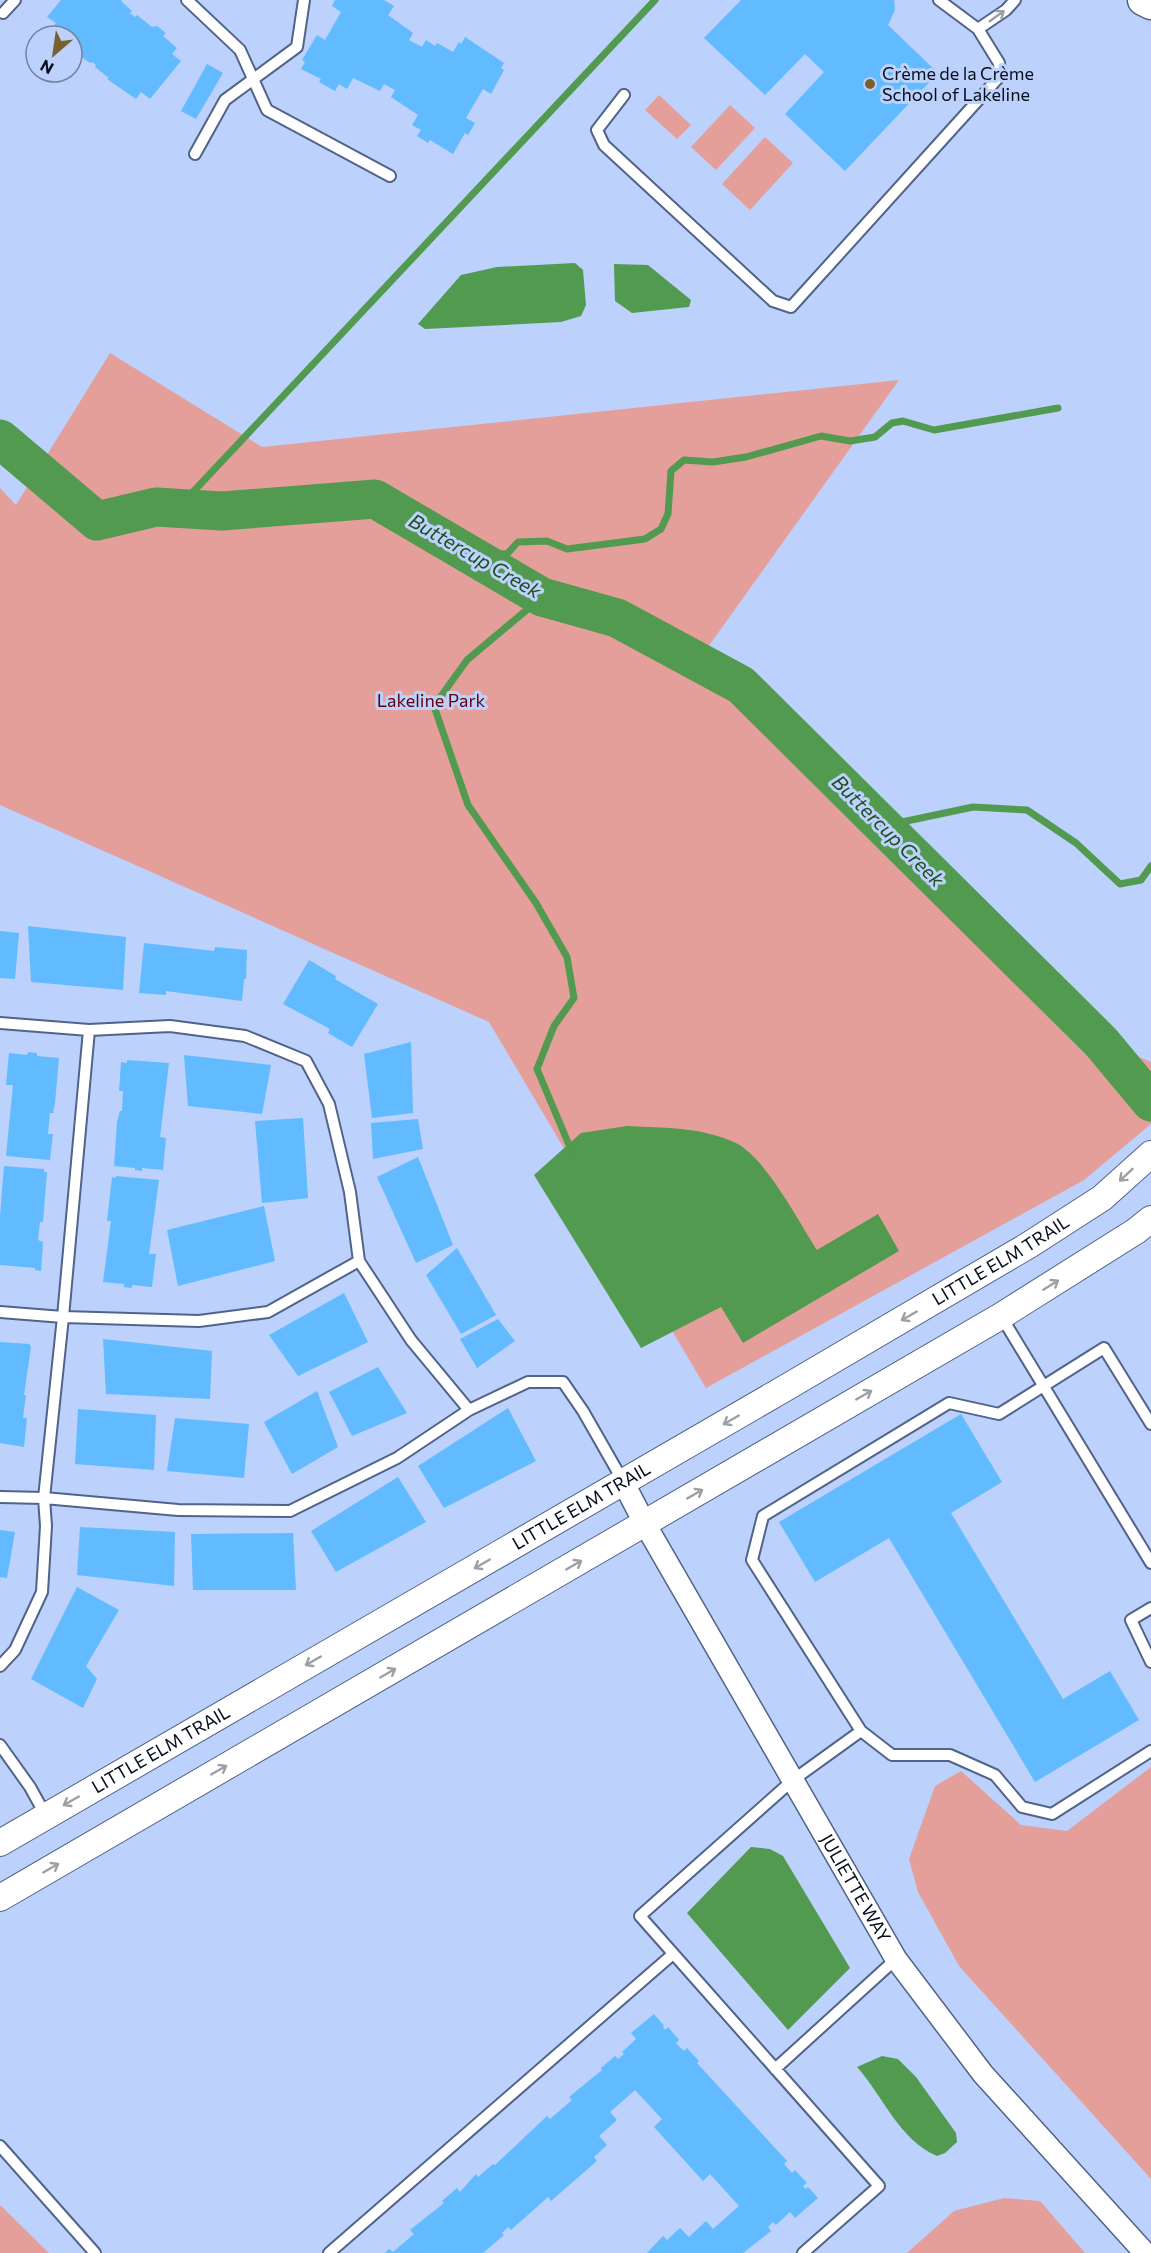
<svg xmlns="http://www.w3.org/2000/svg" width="1151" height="2253" viewBox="0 0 1151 2253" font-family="Commissioner,sans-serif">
  <rect width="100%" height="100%" fill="#bcd1fb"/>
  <path fill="#e59f9a" d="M659 95 691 125 677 139 645 110Z
    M730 105 755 128 716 170 691 147Z
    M765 137 793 163 750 210 722 184Z
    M110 353 262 447 899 380 698 661 1101 1042 1151 1062V1124L1084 1180 706 1388 489 1022 0 805V488L16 505Z
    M1151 1767V2179L959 1966 918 1892 909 1859 935 1786 961 1771 1021 1825 1067 1831Z
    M1004 2198 1040 2201 1085 2253H907L954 2211Z
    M0 2205 49 2253H0Z"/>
  <path fill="#529a50" d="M575 263 583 270 586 305 581 316 561 322 425 329 418 324 461 275 497 267Z
    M614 264 648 265 691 300 689 307 632 313 615 301Z
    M627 1126C664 1128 702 1127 736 1143 765 1157 799 1222 817 1250L878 1214 899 1251 743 1343 721 1307 641 1348 534 1175 581 1133Z
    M751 1847 770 1849 783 1856 850 1968 788 2030 687 1913Z
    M882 2056 898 2059 916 2077 956 2133 957 2142 945 2153 937 2156C899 2140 883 2096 857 2067Z"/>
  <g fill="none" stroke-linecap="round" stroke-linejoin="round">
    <path stroke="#529a50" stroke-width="7" d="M177 509 655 0
      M468 553 507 554 518 542 547 541 567 549 645 539 661 529 668 514 671 471 684 460 713 462 746 457 821 436 850 441 875 437 892 423 903 421 934 430 1058 408
      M542 597 467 660 434 706 468 805 536 903 567 957 574 998 554 1026 537 1069 572 1152
      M883 826 973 807 1027 810 1076 843 1120 884 1141 880 1151 866"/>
    <path stroke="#529a50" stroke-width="39" d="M0 439 97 521 156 507 222 511 375 499 542 597 617 618 741 685 1101 1042 1151 1102"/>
  </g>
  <path fill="#62bbfe" d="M61 0H122L121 1 132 11 130 13 135 17 137 15 152 27 157 26 166 33 163 36 177 48 172 54 181 61 150 99 141 92 136 99 107 79 109 78 95 67 96 65 92 62 90 63 72 50V36H56L50 31 56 23 47 17Z
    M335 0H384L394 6 388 15 413 33 409 40 422 47 426 40 435 46 437 43 453 52 459 42 461 44 465 37 504 63 501 68 504 70 491 94 483 89 466 118 475 123 468 135 465 133 453 154 430 140 428 143 417 136 421 130 412 125 418 115 391 97 395 90 384 84 380 91 353 78 347 89 339 84 335 91 319 82 321 79 301 69 305 62 302 60 317 35 325 40 341 12 332 6Z
    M741 0H894L895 10 888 25 938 73 845 171 785 114 824 72 805 54 765 95 704 38Z
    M207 64 223 73 196 119 181 111Z
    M28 926 126 937 123 990 31 982Z
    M0 931 19 933 15 979 0 978Z
    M144 943 214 951 215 947 247 950 246 979H244L242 1001 166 991V995L139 993Z
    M309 960 336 976 335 979 378 1004 352 1047 328 1033 330 1029 283 1004Z
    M411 1042 413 1113 372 1118 364 1054Z
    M28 1052 37 1053V1056L59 1058 55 1103 53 1113H50L48 1134H53L50 1160 6 1156 13 1085H6L9 1053 27 1055Z
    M184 1055 271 1065 262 1114 188 1106Z
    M127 1060 169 1063 160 1137 166 1138 163 1170 142 1168V1171L135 1170V1168L114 1166 117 1122 120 1111H122L123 1091H119L121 1062 127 1063Z
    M303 1118 308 1198 262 1203 255 1121Z
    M418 1119 423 1149 373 1159 371 1123Z
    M418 1157 453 1245 416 1263 377 1177Z
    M4 1166 44 1169V1172H47L43 1222H40L38 1240 43 1242 41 1271 35 1270V1268L0 1265V1216Z
    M116 1176 159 1180 149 1254H156L152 1287 132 1285V1288L124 1287V1284L103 1282 111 1221H107L112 1177 116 1178Z
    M264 1206 275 1261 178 1286 167 1230Z
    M457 1248 496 1315 461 1334 426 1275Z
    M344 1293 368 1342 298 1376 269 1335Z
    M498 1319 515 1341 477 1368 460 1339Z
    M103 1339 212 1351 210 1399 106 1394Z
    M0 1342 29 1344 31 1347 24 1395H26L23 1418H27L24 1447 0 1443Z
    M378 1367 407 1413 352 1436 329 1392Z
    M317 1391 338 1447 292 1474 264 1422Z
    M508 1408 536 1461 444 1508 418 1466Z
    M78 1409 156 1415 154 1470 75 1464Z
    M961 1414 1002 1482 951 1513 1063 1699 1110 1671 1139 1720 1035 1782 889 1538 815 1582 779 1522Z
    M175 1418 249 1424 244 1478 167 1471Z
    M398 1477 426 1522 336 1572 311 1531Z
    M80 1527 175 1532 174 1586 77 1575Z
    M0 1530 15 1532 7 1578 0 1577Z
    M293 1533 296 1590H193L191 1534Z
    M77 1587 119 1610 86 1666 97 1679 83 1708 31 1679Z
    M654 2014 664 2026 663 2027 665 2030 668 2027 679 2040 676 2043 684 2051 687 2048 699 2061 697 2063 787 2161 784 2164 792 2173 795 2170 807 2183 803 2186 806 2189 808 2187 818 2198 795 2218 790 2212 776 2225 773 2222 768 2227 771 2231 743 2253H647L663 2236 667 2240 680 2228 689 2237 706 2221 713 2229 739 2206 710 2174 703 2181 654 2127 662 2119 635 2090 610 2112 617 2120 599 2136 607 2145 594 2157 597 2161 551 2201 548 2197 511 2230 508 2227 502 2233 504 2235 483 2253H385L389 2249 393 2252 414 2234 410 2230 444 2203 442 2201 457 2188 460 2192 476 2174 478 2177 493 2164 495 2165 547 2116 550 2119 572 2100 569 2097 602 2070 601 2068 615 2056 618 2059 624 2054 622 2052 636 2039 631 2033Z"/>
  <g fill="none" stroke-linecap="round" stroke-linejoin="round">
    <defs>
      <path id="service" d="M187 0 240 50 267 110 390 176
        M3 13 15 0
        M978 29 1006 10 1015 0
        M624 95 597 130 604 145 773 301 791 307 1000 76 999 63 978 29 939 0
        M195 154 225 100 297 47 304 0
        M0 1023 89 1030 63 1317 44 1498 0 1497
        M89 1030 170 1026 245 1036 306 1061 329 1104 350 1192 359 1261 411 1340 469 1410
        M0 1312 63 1317 199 1321 268 1312 359 1261
        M1001 1316 1151 1563
        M1151 1424 1104 1348 999 1414 949 1403 763 1516 752 1560 861 1731 892 1755H950L995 1775 1022 1807 1052 1814 1151 1751
        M1151 1608 1131 1620 1151 1662
        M0 1666 15 1650 42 1592 46 1526 44 1498 178 1510 290 1511 397 1458 469 1410 528 1382H563L583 1411 623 1481
        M0 1745 30 1787 46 1816
        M775 2069 896 1959
        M0 2146 95 2253
        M329 2253 673 1954
        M803 2253 879 2186 640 1916 793 1780 861 1731"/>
      <g id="minor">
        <path id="s1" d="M623 1482 645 1524 896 1959 983 2074 1145 2253"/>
      </g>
      <g id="tertiary">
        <path id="s2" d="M0 1843 782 1390 1029 1245 1102 1198 1151 1154"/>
        <path d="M0 1898 1001 1316 1136 1231 1151 1219"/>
      </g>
      <path id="secondary" d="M1143 0 1151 4"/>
    </defs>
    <use href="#service" stroke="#516388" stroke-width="14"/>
    <use href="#minor" stroke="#516388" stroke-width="24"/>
    <use href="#tertiary" stroke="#516388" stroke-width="28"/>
    <use href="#secondary" stroke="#516388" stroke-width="33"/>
    <use href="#service" stroke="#fff" stroke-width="10"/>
    <use href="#minor" stroke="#fff" stroke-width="21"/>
    <use href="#tertiary" stroke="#fff" stroke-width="26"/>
    <use href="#secondary" stroke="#fff" stroke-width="30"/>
  </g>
  <defs><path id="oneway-shaft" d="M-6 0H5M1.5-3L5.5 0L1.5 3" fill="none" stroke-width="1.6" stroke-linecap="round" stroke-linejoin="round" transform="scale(1.5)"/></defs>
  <g stroke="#9c9fa4">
    <use href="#oneway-shaft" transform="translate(997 16) rotate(-36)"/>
    <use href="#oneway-shaft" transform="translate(1126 1175) rotate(137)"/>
    <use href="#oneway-shaft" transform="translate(1051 1285) rotate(-32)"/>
    <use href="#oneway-shaft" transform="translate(909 1316) rotate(150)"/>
    <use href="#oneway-shaft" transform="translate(864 1395) rotate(-30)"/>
    <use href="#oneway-shaft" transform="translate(731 1420) rotate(150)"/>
    <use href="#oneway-shaft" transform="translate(695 1494) rotate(-30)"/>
    <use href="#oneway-shaft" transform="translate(482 1564) rotate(150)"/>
    <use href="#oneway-shaft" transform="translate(574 1565) rotate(-30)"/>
    <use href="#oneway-shaft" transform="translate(313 1661) rotate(150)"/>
    <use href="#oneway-shaft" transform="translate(388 1673) rotate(-30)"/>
    <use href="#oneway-shaft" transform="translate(219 1770) rotate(-30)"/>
    <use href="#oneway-shaft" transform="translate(71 1801) rotate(150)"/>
    <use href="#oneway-shaft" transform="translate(51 1868) rotate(-30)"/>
  </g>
  <circle fill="#786131" stroke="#bcd1fb" stroke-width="2" cx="870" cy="84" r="6"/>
  <g text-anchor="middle" stroke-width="6" stroke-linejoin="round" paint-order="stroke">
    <g font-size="18" fill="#070e1c" stroke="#bcd1fb" text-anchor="start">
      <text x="882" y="80">Crème de la Crème<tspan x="882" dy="21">School of Lakeline</tspan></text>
    </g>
    <g font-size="18" fill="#61000c" stroke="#bcd1fb">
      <text x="431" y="707">Lakeline Park</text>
    </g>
    <g font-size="18" fill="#070e1c" stroke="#bcd1fb">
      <text dy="6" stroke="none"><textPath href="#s2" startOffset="1158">LITTLE ELM TRAIL</textPath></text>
      <text dy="6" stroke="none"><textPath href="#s2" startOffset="672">LITTLE ELM TRAIL</textPath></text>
      <text dy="6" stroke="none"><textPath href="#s2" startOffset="186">LITTLE ELM TRAIL</textPath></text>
      <text dy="6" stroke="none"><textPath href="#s1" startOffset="468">JULIETTE WAY</textPath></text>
    </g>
    <g font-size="20" font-style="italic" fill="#1d4e1d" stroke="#bcd1fb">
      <text transform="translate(475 556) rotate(30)" y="7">Buttercup Creek</text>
      <text transform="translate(888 831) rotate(45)" y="7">Buttercup Creek</text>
    </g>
  </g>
  <g transform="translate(54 54) rotate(209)"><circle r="28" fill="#bcd1fb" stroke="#7483a2" stroke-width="1.5"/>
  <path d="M0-4.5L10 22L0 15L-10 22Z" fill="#786131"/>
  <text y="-9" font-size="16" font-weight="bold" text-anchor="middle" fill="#070e1c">N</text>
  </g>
</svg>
